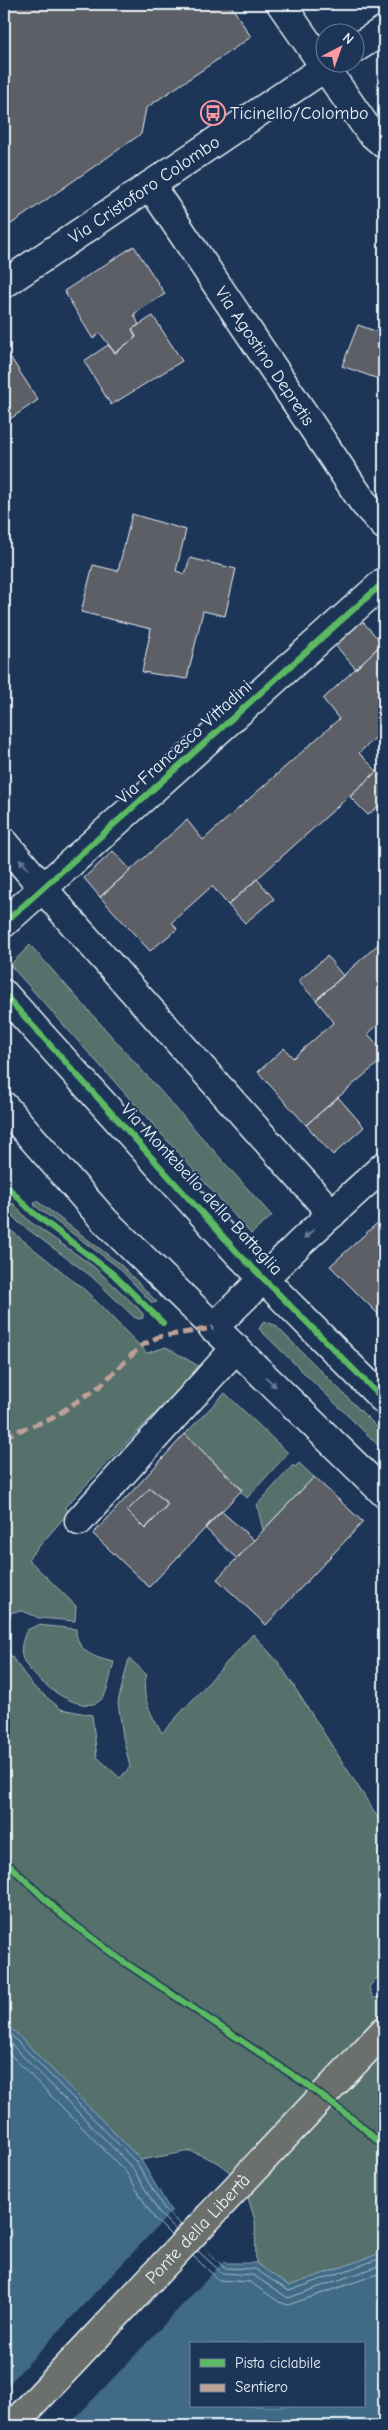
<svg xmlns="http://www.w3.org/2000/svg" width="388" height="2430" viewBox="0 0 388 2430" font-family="'Comic Neue',sans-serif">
  <rect width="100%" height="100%" fill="#1d3557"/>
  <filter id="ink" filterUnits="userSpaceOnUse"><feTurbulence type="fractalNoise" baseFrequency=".02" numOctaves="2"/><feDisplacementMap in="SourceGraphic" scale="10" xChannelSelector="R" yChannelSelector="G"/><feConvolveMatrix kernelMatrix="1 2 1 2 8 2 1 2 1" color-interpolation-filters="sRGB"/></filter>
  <g filter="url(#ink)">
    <path fill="#576f6c" stroke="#a0b0b2" d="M30 945 272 1216 251 1234 10 965Z
      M37 1201 120 1264 157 1302 152 1303 118 1267 35 1206 34 1202Z
      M8 1202 14 1204 29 1221 93 1266 138 1308 143 1314V1318L139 1319 134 1317 91 1276 18 1222 5 1206Z
      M4 1225 86 1291 147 1353 166 1347 200 1367 65 1507 69 1512 28 1559 76 1606 75 1621 39 1618 23 1611 12 1612 5 1626 9 1653 33 1686 61 1709 92 1715 97 1757 120 1778 130 1767 123 1737 118 1702 129 1658 147 1675C139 1694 152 1717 162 1733L253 1634 279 1663 384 1827V1970L369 1987 373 1998 384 1997V2252L289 2286 256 2263 255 2220 244 2185 219 2163 191 2151 141 2160 4 2021Z
      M264 1321 275 1325 384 1434V1451L259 1329Z
      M225 1393 288 1453 247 1498 240 1491 242 1489 185 1434Z
      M299 1463 314 1477 263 1530 257 1505 293 1465 295 1467Z
      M38 1625 76 1629C76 1652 95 1658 114 1662 111 1672 109 1687 104 1696 87 1723 31 1679 23 1659 19 1650 23 1638 27 1630Z"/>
    <path fill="#3f6b86" stroke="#83a1b4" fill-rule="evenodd" d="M4 2021 141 2160 169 2208 227 2263H256L289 2286 384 2252V2426H4ZM192 2344H364V2406H192Z"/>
    <path fill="#1d3557" d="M174 2209 226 2259 68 2426H4V2389Z"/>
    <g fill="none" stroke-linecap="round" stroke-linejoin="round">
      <path stroke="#a4bbca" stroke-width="1" d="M4 2028 137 2163 165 2210 181 2225
        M4 2037 132 2167 160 2214 176 2230
        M4 2048 126 2172 154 2218 171 2235
        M202 2246 225 2268 255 2269 289 2291 384 2257
        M198 2251 222 2273 253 2275 288 2298 384 2264
        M193 2256 219 2280 250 2282 279 2302 288 2305 384 2272"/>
    </g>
    <path fill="#5b5e66" stroke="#e8f1f8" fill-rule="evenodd" d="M4 4H230L251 37 146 108 141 134 4 229Z
      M134 246 165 294 134 314 139 325 132 329 136 337 115 353 100 333 93 339 64 291Z
      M153 316 182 361 111 405 84 361 108 345 115 353 136 337 132 329Z
      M358 325 384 334V381L342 366Z
      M7 352 38 400 10 419 4 409V354Z
      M132 514 186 530 176 571 185 574 190 558 236 569 225 616 203 611 187 679 142 672 151 629 81 612 93 565 118 571Z
      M362 621 382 643 356 669 335 645Z
      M384 642V730L359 753 377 771 228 905 212 886 172 922 177 929 150 951 100 897 187 820 203 840 339 719 323 699Z
      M384 730V743L378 736Z
      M377 771 384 779V801L368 815 350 797Z
      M113 851 131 870 100 897 84 878Z
      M257 879 274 899 245 923 228 905Z
      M384 939V1019L368 1034 384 1052V1058L306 1125 258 1072 284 1048 293 1058 334 1022 316 1000Z
      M327 956 343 976 316 1000 298 981Z
      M338 1097 364 1127 333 1155 306 1125Z
      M384 1217V1320L330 1266Z
      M185 1434 242 1490 149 1587 93 1534ZM150 1488 168 1504 145 1529 127 1511Z
      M314 1477 363 1522 266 1625 217 1579Z
      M150 1488 168 1504 145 1529 127 1511Z
      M221 1511 254 1540 237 1559 205 1528Z"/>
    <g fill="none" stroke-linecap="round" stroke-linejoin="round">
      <defs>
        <g id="minor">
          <path d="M281 4 369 131 384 144"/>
          <path d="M356 48 384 30"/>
          <path id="s1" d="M150 185 363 502 384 525"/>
          <path id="s2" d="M4 284 333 62"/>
          <path d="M4 842 70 920 332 1214"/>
          <path d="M4 923 384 582"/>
          <path d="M4 994 238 1253 384 1400"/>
          <path d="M4 1106 105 1221 384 1493"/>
          <path d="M213 1328 303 1240 384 1166"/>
          <path d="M79 1521 236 1348"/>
        </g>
        <g id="major">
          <path id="s3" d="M12 2426 384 2031"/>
        </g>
      </defs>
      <use href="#minor" stroke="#e8f1f8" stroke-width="31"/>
      <use href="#major" stroke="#e8f1f8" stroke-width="31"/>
      <use href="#minor" stroke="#1d3557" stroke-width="28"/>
      <use href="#major" stroke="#6c706d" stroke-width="28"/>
      <path stroke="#bda197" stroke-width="5" stroke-dasharray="10 5" stroke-linecap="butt" d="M4 1436 51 1419 100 1386 141 1346 158 1337 213 1328"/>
      <defs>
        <path id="cycleway" d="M4 923 384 582
          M4 994 238 1253 384 1400
          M4 1183 31 1211 113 1274 163 1323
          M4 1860 63 1916 121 1960 306 2084 359 2124 384 2147"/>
      </defs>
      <use href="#cycleway" stroke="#1d3557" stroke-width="9"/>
      <use href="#cycleway" stroke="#5cba63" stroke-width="6"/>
    </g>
    <defs><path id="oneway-solid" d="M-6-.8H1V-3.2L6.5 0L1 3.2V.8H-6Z" transform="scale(1.25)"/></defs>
    <g fill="#64778f">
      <use href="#oneway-solid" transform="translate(24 864) rotate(-132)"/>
      <use href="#oneway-solid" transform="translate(309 1234) rotate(138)"/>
      <use href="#oneway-solid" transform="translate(271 1382) rotate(44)"/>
    </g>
  </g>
  <defs>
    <symbol id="bus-ring" viewBox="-11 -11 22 22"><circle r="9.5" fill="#1d3557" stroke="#ff9aa2" stroke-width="1.5"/><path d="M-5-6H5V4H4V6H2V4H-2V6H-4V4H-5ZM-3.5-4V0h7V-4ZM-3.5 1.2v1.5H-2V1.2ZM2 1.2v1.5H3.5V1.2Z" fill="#ff9aa2"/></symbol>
  </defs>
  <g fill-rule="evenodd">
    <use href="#bus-ring" x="199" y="99" width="28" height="28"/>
  </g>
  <g text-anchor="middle" stroke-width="4" stroke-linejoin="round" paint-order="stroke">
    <g font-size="18" fill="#e8f1f8" stroke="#1d3557" text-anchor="start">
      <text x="230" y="119">Ticinello/Colombo</text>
    </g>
    <g font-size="18" fill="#e8f1f8" stroke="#1d3557">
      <text dy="6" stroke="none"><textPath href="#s2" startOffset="169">Via Cristoforo Colombo</textPath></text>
      <text dy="6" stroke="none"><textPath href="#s1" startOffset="206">Via Agostino Depretis</textPath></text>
      <text transform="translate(184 742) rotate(-42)" y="6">Via Francesco Vittadini</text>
      <text transform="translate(202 1189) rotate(47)" y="6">Via Montebello della Battaglia</text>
      <text dy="6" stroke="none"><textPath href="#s3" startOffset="271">Ponte della Libertà</textPath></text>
    </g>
  </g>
  <rect width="388" height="2430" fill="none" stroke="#1d3557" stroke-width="20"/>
  <rect x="10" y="10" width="368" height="2410" fill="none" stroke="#e8f1f8" stroke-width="2" filter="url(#ink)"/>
  <rect x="190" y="2342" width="175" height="65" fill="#1d3557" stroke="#6e8097"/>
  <rect x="200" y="2359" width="25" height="8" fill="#5cba63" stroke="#6e8097"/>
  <text x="235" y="2368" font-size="15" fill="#e8f1f8">Pista ciclabile</text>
  <rect x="200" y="2384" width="25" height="8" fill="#bda197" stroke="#6e8097"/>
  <text x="235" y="2392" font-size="15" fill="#e8f1f8">Sentiero</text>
  <g transform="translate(340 48) rotate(41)"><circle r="24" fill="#1d3557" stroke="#6e8097"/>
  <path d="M0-4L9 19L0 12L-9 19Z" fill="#ff9aa2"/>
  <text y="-8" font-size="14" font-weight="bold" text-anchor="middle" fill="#e8f1f8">N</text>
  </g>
</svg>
